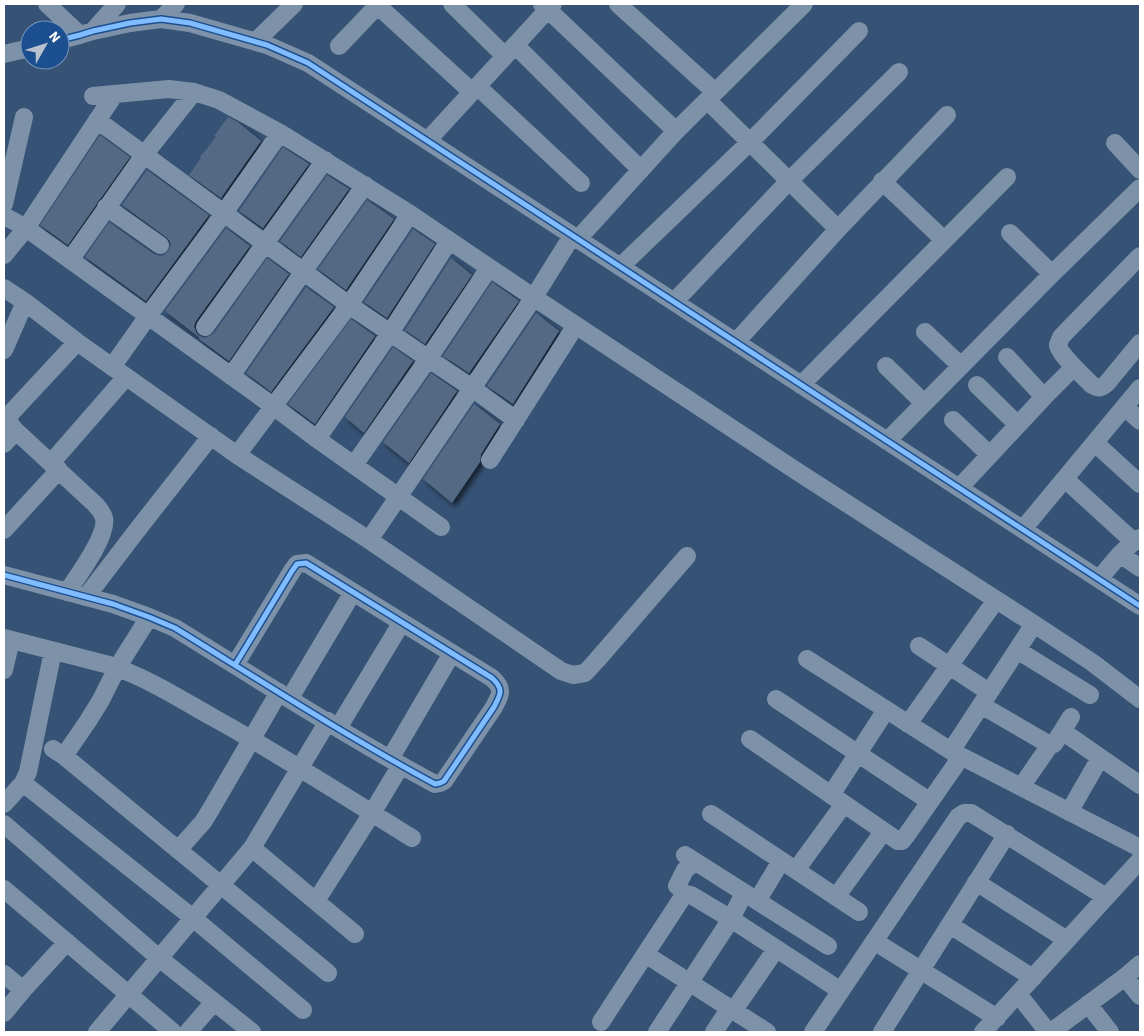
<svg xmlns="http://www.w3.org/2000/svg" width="1144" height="1036" viewBox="0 0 1144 1036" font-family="'Source Sans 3',sans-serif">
  <defs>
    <filter id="shadow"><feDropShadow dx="3.5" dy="3.5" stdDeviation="2.5" flood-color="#0009"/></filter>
  </defs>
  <rect width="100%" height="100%" fill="#365274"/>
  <path fill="#526984" filter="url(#shadow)" d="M228 117 238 122 261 141 221 198 189 175 201 158 200 157 216 137 214 136Z
    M100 135 130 157 101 198 98 201 96 205 68 245 40 225Z
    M283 147 309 164 263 228 239 211Z
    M147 170 209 215 146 301 85 257 109 222 154 254 160 256 164 255 168 251 171 245 170 241 166 237 122 205Z
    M327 175 349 189 301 257 280 241Z
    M367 200 394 219 346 290 318 269Z
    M226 228 250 246 196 321 194 326 196 332 198 335 204 338 210 336 214 333 267 258 289 274 229 361 199 339 200 338 165 311Z
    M413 229 435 244 387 318 364 302Z
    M451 258 472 275 425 344 405 330Z
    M492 282 519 301 469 373 443 356Z
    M306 287 334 307 271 392 246 373Z
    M536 313 559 331 513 404 487 386Z
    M351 319 375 336 315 424 288 404Z
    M393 347 413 361 364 433 345 417Z
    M431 373 457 391 409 463 383 442Z
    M474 404 500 424 481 454 480 462 452 503 423 479Z"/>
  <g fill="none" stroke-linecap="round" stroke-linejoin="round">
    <path stroke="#7d92a8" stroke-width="18" d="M47 4 80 35
      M376 4 472 92
      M452 4 505 56
      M542 4 676 131
      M618 4 715 92
      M161 19 176 4
      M93 31 117 4
      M60 40 80 35 93 31 130 23 161 19 190 23 267 45 308 63 1140 606
      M256 41 294 4
      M515 45 641 170
      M339 46 378 5
      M4 54 30 48
      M477 86 581 183
      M93 96 169 89 194 92 219 100 280 133 410 214 524 291 798 472 1034 624 1093 663 1140 699
      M707 100 838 229
      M97 120 349 305 472 388 516 420
      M427 141 553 4
      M1115 143 1140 170
      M882 181 944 240
      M4 204 24 117
      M106 207 160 245
      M4 218H8L26 228 273 406 317 439 441 527
      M1010 233 1052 274
      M577 240 676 131 804 4
      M4 255 26 228 114 95
      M1140 256 1061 337C1061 338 1058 344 1058 345 1057 352 1086 379 1092 385 1099 389 1102 388 1107 383L1140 343
      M70 260 144 155 194 92
      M620 267 750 142 859 31
      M4 288 25 302 77 342 237 455 369 540 534 297 572 236
      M674 302 789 181 899 72
      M205 327 325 160
      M925 332 961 366
      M736 342 838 229 947 115
      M4 350 25 302
      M1007 357 1044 397
      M886 366 924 403
      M112 367 148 316 224 213 280 133
      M231 376 303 272 365 185
      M801 385 1007 177
      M977 385 1018 425
      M1125 407 1140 421
      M953 420 990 455
      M317 439 390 333 449 241
      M887 441 1052 274 1140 188
      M1095 443 1140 484
      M4 444 16 431
      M237 455 349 305 410 214
      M490 460 576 325
      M51 463 126 377
      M354 465 428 359 489 268
      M1065 479 1134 542
      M959 488 1044 397 1074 367
      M1023 529 1140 388
      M4 530 59 470
      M369 540 561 671 573 675 585 673 597 660 687 556
      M1120 554 1140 568
      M4 575 113 604 149 617 175 628C261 681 346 736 435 784L440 783 444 781 494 707C501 694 504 689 492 678L306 563 297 564 292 571 235 665
      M1099 579C1112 564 1123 548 1140 538
      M67 592C77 577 108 536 104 518 103 513 99 509 96 505L16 431C10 425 7 421 11 413L77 342
      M86 597 138 529 211 436
      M4 638 109 665C146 677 180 699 214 718 281 755 346 797 412 838
      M919 646 989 692
      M1017 650 1090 695
      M807 659 951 751 1140 848
      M4 670 11 640
      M290 698 353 592
      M776 699 929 801
      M981 705 1050 745 1054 744 1071 717
      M908 724 996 600
      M338 728 402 622
      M1062 731 1140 785
      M750 739 898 841H902L906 836 961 757
      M53 749 64 756 328 973
      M951 751 1034 624
      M64 756 88 721 101 700 117 668 149 617
      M390 759 452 653
      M23 783 193 918 303 1010
      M1021 787 1050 745
      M831 795 886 710
      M4 804 23 783 28 772 53 651
      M1069 812 1100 758
      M711 814 859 912
      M4 824 159 958 252 1032
      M252 848 355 934
      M178 850 203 822 211 809 279 692
      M685 855 828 946
      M796 870 844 804
      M976 882 1067 940
      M677 886 685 870 695 862
      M4 889 173 1032
      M836 897 883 832
      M316 901 372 813 401 765
      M757 901 781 861
      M950 925 1033 978
      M874 941 997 1018
      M645 954 767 1032
      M4 974 23 990
      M1125 977 1140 996
      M1018 994 1048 1032
      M1088 1004 1110 1032
      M734 1010 776 949
      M4 1013 23 990 67 942
      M601 1022 682 898 686 894 691 895 731 919 841 991
      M97 1032 252 848 328 721
      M188 1032 214 1002
      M657 1032 731 919 744 893
      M714 1032 730 1008
      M813 1032 958 817 964 813H971L1106 897
      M882 1032 1007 834
      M983 1032 1140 860
      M1051 1032 1125 977 1140 964"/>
    <defs>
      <path id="cycleway" d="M60 40 80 35 93 31 130 23 161 19 190 23 267 45 308 63 1140 606
        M4 575 113 604 149 617 175 628C261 681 346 736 435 784L440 783 444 781 494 707C501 694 504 689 492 678L306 563 297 564 292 571 235 665"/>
    </defs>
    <use href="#cycleway" stroke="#1b4f8f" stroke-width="8"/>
    <use href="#cycleway" stroke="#80bcff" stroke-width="5"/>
  </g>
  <rect width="1144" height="1036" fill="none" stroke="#ffffff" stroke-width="10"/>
  <g transform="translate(45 45) rotate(51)"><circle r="24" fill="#1b4f8f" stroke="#7695bc"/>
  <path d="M0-4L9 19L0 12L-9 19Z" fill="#b9c2ce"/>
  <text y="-8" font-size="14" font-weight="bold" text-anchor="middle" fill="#ffffff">N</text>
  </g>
</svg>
